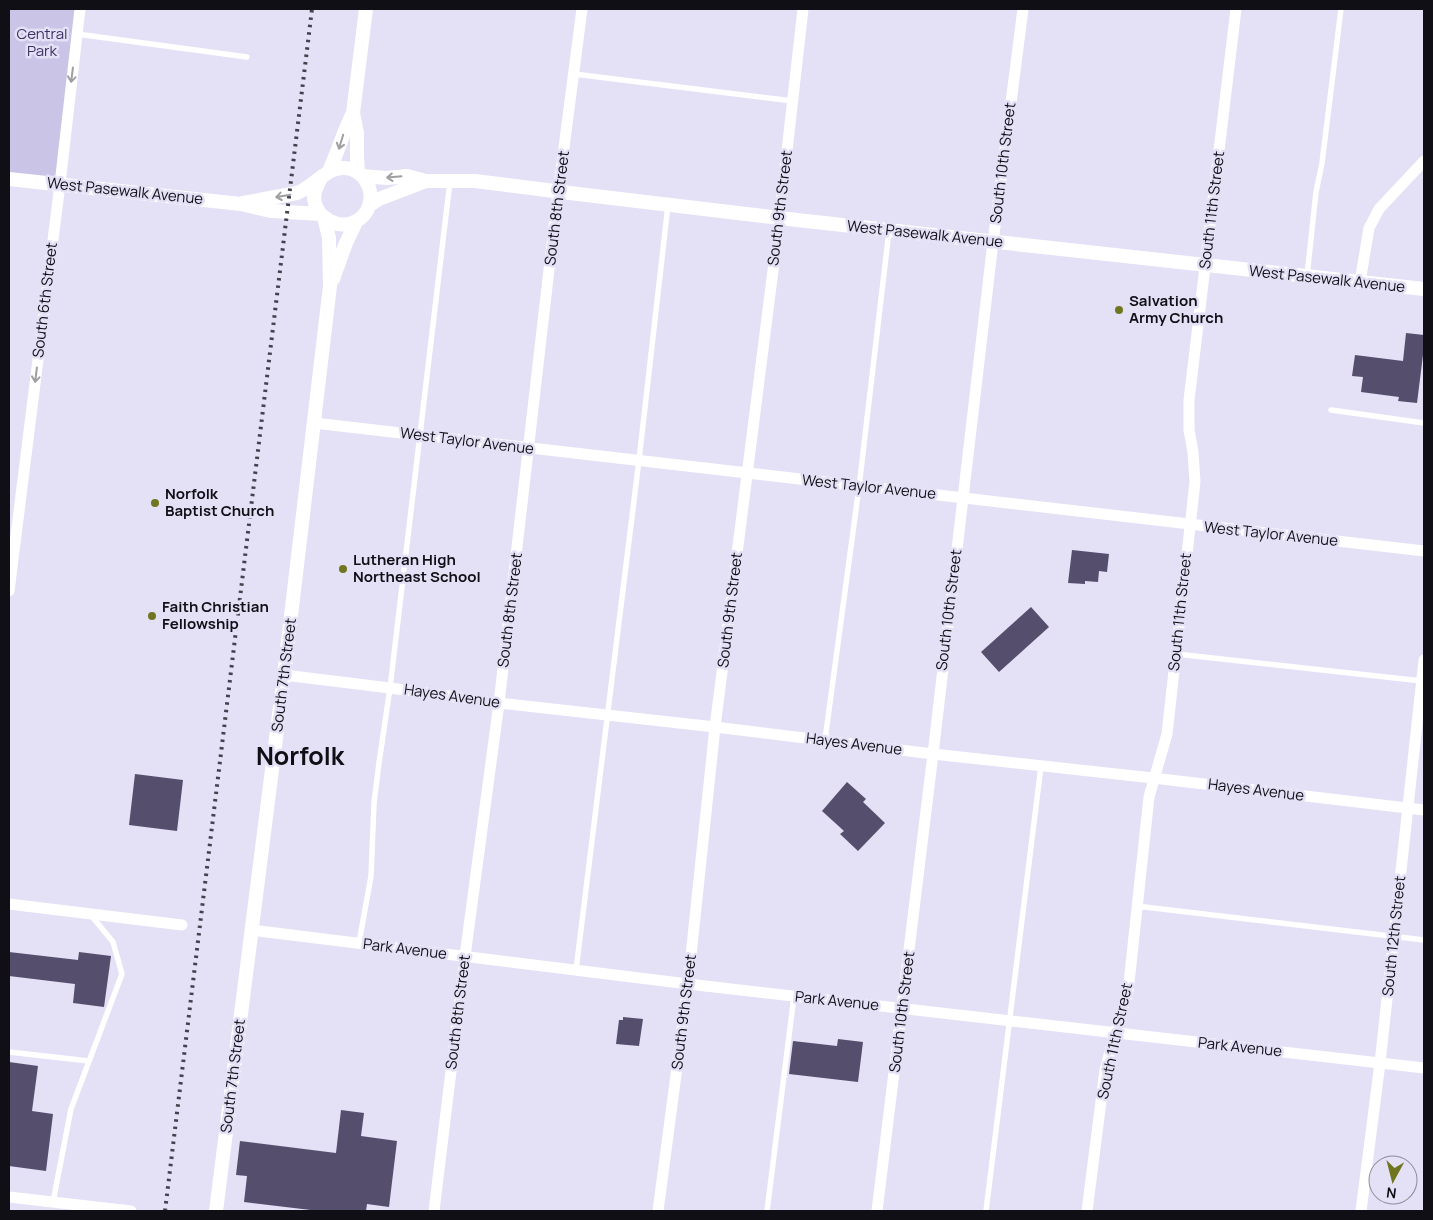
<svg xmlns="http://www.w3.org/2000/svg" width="1433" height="1220" viewBox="0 0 1433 1220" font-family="Manrope,sans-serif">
  <rect width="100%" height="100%" fill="#e4e0f6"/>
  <path fill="#cac4e7" d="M9 9H80L60 184 9 179Z"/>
  <path fill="#554e6d" d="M1406 333 1424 335V347L1417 403 1398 401 1399 397 1361 392 1363 377 1352 376 1355 355 1403 361Z
    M1072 550 1109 554 1107 572 1099 571 1098 582 1085 581V584L1068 583Z
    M1031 607 1049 627 999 672 981 652Z
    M135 774 183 780 177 831 129 825Z
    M847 782 866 799 863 802 885 823 858 851 840 834 844 831 822 811Z
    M9 952 78 960 79 952 111 956 104 1007 73 1003 75 984 9 976Z
    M623 1017 643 1019 639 1046 616 1044 619 1020H623Z
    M838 1039 863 1042 858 1082 789 1074 793 1041 837 1046Z
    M9 1062 38 1066 32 1111 53 1114 46 1171 9 1166Z
    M341 1110 364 1113 361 1136 397 1141 389 1207 367 1204 366 1211H319L244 1202 247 1176 236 1175 240 1141 336 1153Z"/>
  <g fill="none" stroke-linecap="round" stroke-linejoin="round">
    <path stroke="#fff" stroke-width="5.5" d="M77 34 247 57
      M574 74 793 101
      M1307 276 1316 192 1322 163 1341 9
      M1331 410 1424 423
      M1176 654 1422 681
      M825 740 859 487 889 231
      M1136 906 1424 940
      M359 943 371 876 374 803 379 763 390 688 450 181
      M576 970 639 460 668 205
      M9 1052 89 1061
      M53 1202 71 1109 122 974 113 942 90 914
      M767 1211 794 996
      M986 1211 1041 766"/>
    <path stroke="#fff" stroke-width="11" d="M1360 282 1369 228 1379 209 1424 161
      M314 423 1424 551
      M9 591 60 184 80 9
      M284 675 390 688 499 703 715 727 933 754 1153 778 1424 810
      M9 904 182 925
      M251 930 688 984 1424 1068
      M9 1197 131 1211
      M434 1211 465 956 499 703 556 209 582 9
      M658 1211 688 984 715 727 777 239 803 9
      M877 1211 933 754 993 242 1023 9
      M1087 1211 1105 1070 1115 1033 1128 992 1149 797 1167 734 1195 482 1193 452 1189 430V400L1236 9
      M1361 1211 1380 1063 1424 660"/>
    <path stroke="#fff" stroke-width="14" d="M329 171C338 152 343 132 353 113
      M358 172 357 157V133L353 113 366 9
      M362 176 387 178 407 176 426 181H475L578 194 797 220 1424 289
      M9 179 241 204 271 211 320 214
      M243 203 297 193C313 187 326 168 343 168 370 168 381 205 358 220 340 232 314 218 314 196 315 189 318 184 321 178
      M370 205 379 199 426 181
      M333 279 346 243 356 222
      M216 1211 284 675 330 286 329 238 324 217"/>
    <path stroke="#43424c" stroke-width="4" stroke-dasharray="2.5 5" stroke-linecap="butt" d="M165 1211 312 9"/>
  </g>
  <defs><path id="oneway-shaft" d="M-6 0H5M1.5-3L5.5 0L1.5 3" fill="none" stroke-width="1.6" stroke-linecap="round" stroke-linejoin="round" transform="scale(1.25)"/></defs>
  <g stroke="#9f9fa2">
    <use href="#oneway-shaft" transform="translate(72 75) rotate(97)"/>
    <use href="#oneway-shaft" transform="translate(341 142) rotate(107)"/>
    <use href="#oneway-shaft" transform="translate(394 177) rotate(175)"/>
    <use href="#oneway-shaft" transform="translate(283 196) rotate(171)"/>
    <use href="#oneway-shaft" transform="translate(36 375) rotate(97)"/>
  </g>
  <g fill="#70761f" stroke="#e4e0f6" stroke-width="2">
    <circle cx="1119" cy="310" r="5"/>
    <circle cx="155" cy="503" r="5"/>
    <circle cx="343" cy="569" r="5"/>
    <circle cx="152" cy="616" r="5"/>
  </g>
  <g text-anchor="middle" stroke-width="5" stroke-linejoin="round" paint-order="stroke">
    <g font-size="15" fill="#3e3262" stroke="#e4e0f6">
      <text x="42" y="39">Central<tspan x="42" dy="17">Park</tspan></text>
    </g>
    <g font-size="15" fill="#100f16" stroke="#e4e0f6">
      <text transform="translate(1003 163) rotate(-83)" y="5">South 10th Street</text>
      <text transform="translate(125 191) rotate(6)" y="5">West Pasewalk Avenue</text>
      <text transform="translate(557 208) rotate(-83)" y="5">South 8th Street</text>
      <text transform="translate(780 208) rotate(-83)" y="5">South 9th Street</text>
      <text transform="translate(1212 210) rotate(-83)" y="5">South 11th Street</text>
      <text transform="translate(925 234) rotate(6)" y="5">West Pasewalk Avenue</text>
      <text transform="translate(1327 279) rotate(6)" y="5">West Pasewalk Avenue</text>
      <text transform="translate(45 300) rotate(-83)" y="5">South 6th Street</text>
      <text transform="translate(467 441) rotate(7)" y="5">West Taylor Avenue</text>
      <text transform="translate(869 487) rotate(6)" y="5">West Taylor Avenue</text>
      <text transform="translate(1271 534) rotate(6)" y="5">West Taylor Avenue</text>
      <text transform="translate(510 610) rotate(-83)" y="5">South 8th Street</text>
      <text transform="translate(730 610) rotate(-83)" y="5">South 9th Street</text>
      <text transform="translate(949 610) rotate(-83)" y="5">South 10th Street</text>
      <text transform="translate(1180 612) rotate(-84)" y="5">South 11th Street</text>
      <text transform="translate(284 675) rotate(-83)" y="5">South 7th Street</text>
      <text transform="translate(452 696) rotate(8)" y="5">Hayes Avenue</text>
      <text transform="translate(854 744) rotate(7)" y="5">Hayes Avenue</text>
      <text transform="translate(1256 790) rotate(7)" y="5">Hayes Avenue</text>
      <text transform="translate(1394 936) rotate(-84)" y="5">South 12th Street</text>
      <text transform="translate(405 949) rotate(7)" y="5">Park Avenue</text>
      <text transform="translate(837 1001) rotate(6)" y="5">Park Avenue</text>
      <text transform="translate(458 1012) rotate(-83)" y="5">South 8th Street</text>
      <text transform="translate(684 1012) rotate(-83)" y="5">South 9th Street</text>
      <text transform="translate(902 1012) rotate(-83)" y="5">South 10th Street</text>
      <text transform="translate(1115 1041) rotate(-78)" y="5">South 11th Street</text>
      <text transform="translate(1240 1047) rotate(6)" y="5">Park Avenue</text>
      <text transform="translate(233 1076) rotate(-83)" y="5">South 7th Street</text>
    </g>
    <g font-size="15" font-weight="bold" fill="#100f16" stroke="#e4e0f6" text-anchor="start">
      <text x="1129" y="306">Salvation<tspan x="1129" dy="17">Army Church</tspan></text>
      <text x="165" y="499">Norfolk<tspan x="165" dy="17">Baptist Church</tspan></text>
      <text x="353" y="565">Lutheran High<tspan x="353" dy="17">Northeast School</tspan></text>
      <text x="162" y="612">Faith Christian<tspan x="162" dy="17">Fellowship</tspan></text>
    </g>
    <g font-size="25" font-weight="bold" fill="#100f16" stroke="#e4e0f6">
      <text x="300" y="765">Norfolk</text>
    </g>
  </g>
  <rect width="1433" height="1220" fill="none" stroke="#100f16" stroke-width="20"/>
  <g transform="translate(1393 1180) rotate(187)"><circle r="24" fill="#e4e0f6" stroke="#8f8c9c"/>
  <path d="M0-4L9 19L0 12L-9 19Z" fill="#70761f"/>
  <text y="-8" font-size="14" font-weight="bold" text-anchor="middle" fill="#100f16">N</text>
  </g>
</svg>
